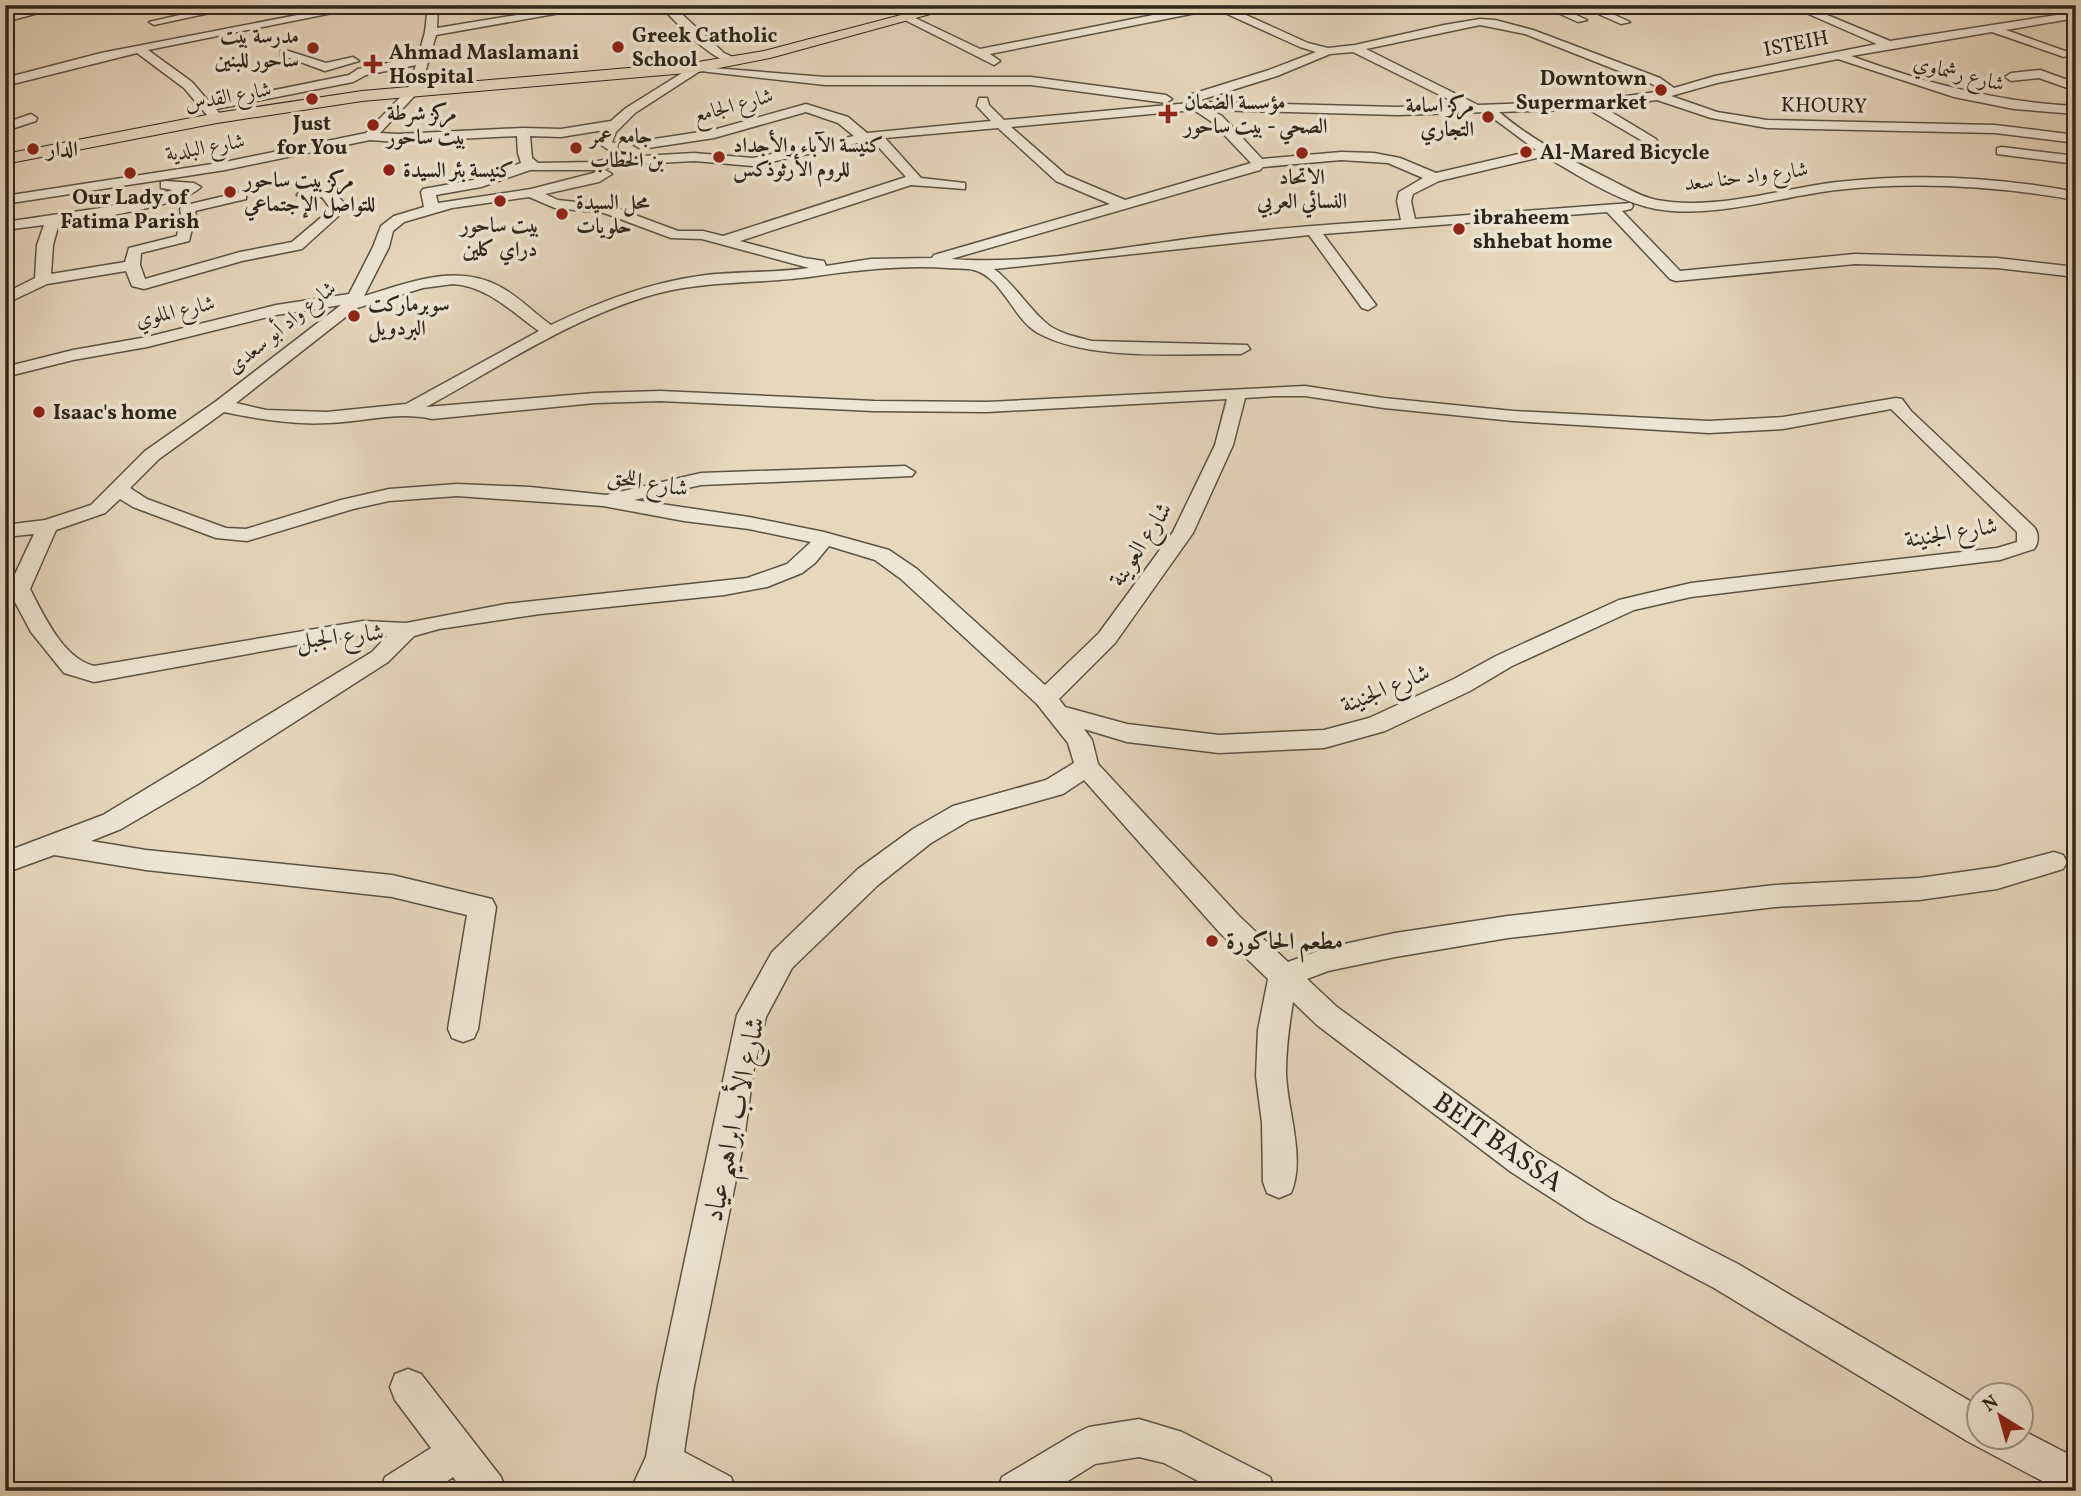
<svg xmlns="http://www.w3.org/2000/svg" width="2081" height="1496" viewBox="0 0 2081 1496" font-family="Vollkorn,Amiri,serif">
  <rect width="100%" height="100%" fill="#e7d7bd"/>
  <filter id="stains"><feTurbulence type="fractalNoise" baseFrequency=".00286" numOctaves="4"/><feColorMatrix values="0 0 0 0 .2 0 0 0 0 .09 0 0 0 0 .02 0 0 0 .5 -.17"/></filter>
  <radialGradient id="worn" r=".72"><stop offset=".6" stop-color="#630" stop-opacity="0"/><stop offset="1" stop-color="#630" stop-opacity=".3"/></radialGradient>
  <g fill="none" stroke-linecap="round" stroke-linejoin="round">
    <defs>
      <path id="minor" d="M49 5H68L5 22V16Z
        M223 5H246L154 25 149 22Z
        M349 5H372L148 50 192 82 210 103 349 75 358 69 418 57 425 32 428 5H438L437 28 578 5H605L436 35 420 90 380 133 398 134 523 128 561 129 611 121 626 108 698 63 713 68 825 77H1031L1166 95 1172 99 1166 103 1031 85H825L700 71 635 113 616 132 612 142 619 145 625 157 694 153 753 158 854 136 838 123 806 112 714 138 641 149 634 145 641 141 713 130 806 104 848 117 867 133 991 121 977 106 979 98H987L989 105 1004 120 1201 102 1398 107 1460 105 1353 52 1330 54 1277 76 1197 101H1189V95L1269 70 1316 52 1300 47 1216 9 990 54 1000 61 994 65 905 20 904 18 909 15 980 49 1204 5H1224L1308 43 1328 48 1355 45 1444 25 1480 19 1495 20 1533 30 1660 78 1674 88 1715 76 1877 44 1788 5H1803L1890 41 2076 12V18L2006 30 2068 52 2070 54 2064 57 1992 32 1851 56C1925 83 1997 102 2076 106V114L2014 109 1954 97 1838 59 1717 83 1671 96 1717 112 1767 120 1995 125 2076 135V143L1995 133 1767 128 1711 118 1657 100 1603 107 1656 139 1658 142 1651 146 1588 109 1499 112C1533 141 1573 161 1613 181 1627 188 1641 197 1657 200 1715 211 1779 189 1837 182 1917 173 1997 177 2076 192V200C1996 186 1916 181 1836 190 1778 197 1714 219 1656 209 1619 202 1577 175 1545 156L1439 181 1413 194 1411 201 1415 219 1631 203 1633 206 1631 209 1622 211 1680 271 1855 254 1997 258 2076 267V277L1997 268 1855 264 1676 281 1670 279 1607 212 1323 234 1376 305 1368 310 1362 308 1309 235 994 269C1014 284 1027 306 1045 322 1056 333 1077 337 1092 341L1247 345 1250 349 1241 354C1180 353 1091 362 1038 333 1013 319 1003 278 974 270 967 268 956 269 948 268 904 265 860 270 816 276 764 284 710 280 659 293 576 315 501 366 426 407L595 393 660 391 874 401 987 402 1305 386 1384 398 1513 411 1709 421 1783 417 1896 398 1902 399 1911 411 2034 527C2039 533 2039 543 2034 549L2000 560 1691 597 1634 610 1512 666 1470 691 1385 731 1324 748 1219 753 1127 742 1084 729 1092 740 1098 764 1240 917 1288 962 1326 948 1395 933 1508 916 1775 885 1919 878 1997 867 2054 852 2063 855 2067 862 2063 869 1997 889 1919 900 1775 907 1508 938 1395 957 1328 971 1307 979 1337 1007 1533 1150 1611 1199 1738 1264 1980 1407V1436H2022V1430L2076 1458V1491H2061L1967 1441 1714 1288 1587 1221 1511 1172 1317 1025 1293 1002C1289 1026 1286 1049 1286 1073 1287 1110 1306 1158 1291 1193L1279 1198 1267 1193 1263 1182 1262 1123 1256 1076 1258 1030 1268 979 1220 933 1084 780 1063 794 970 820 931 843 878 885 792 968 766 1017 753 1073 744 1140 694 1386 684 1452 731 1477 736 1491H679L672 1486 669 1491H630L646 1457 658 1386 737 1015 772 952 858 869 913 829 953 806 1046 780 1074 763 1068 743 1037 704 901 579 875 560 829 546 815 563 802 573 767 587 724 595 540 614 439 629 414 636 388 662 198 784 121 829 91 841 146 850 392 875 492 899 496 907 478 1029 474 1038 463 1042 452 1038 448 1029 467 915 392 897 146 870 54 855 5 873V852L103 815 372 652 387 636 363 635 319 641 94 682 64 673 31 632 8 589 34 534 5 537V525L45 520 91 505 145 451 215 402 341 305 276 315 147 347 73 360 5 377V367L73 350 147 337 276 305 349 294 373 247 381 226 394 216 424 207 421 192 423 189 473 180 521 163 518 153 517 136 398 142 370 140 225 170 5 204V196L225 162 366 133 408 89 416 65 366 75 353 82 216 109 223 118 217 122 212 121 184 88 137 53 5 86V78L101 53ZM1480 25 1525 34 1652 84 1663 91 1591 101 1478 105 1366 49ZM1194 110 1212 122 1251 163 1125 200 1066 175 1011 127ZM1211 110 1398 115 1485 112 1536 150 1436 173 1400 158 1374 153 1341 152 1262 159 1222 116ZM998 128 1056 181 1110 204 934 255 932 258 871 259 826 266 824 261 804 258 740 241 911 185 965 189V183L921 178 885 138ZM604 130 598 143 609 150 613 158 594 162 538 163 532 158 530 136 561 137ZM872 140 906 177 723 236 703 231H678L611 206 558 200 545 194 599 182 612 174 605 170 531 189 438 203 436 195 481 187 530 170H594L621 165 694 161 753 166ZM1341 160 1388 163 1423 178 1399 192 1397 201 1401 220C1331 224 1264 229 1195 238 1118 248 1029 265 951 259L1260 170 1263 167ZM529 197 555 208 604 213 671 238 702 239 809 268C775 273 740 271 706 275 651 282 601 301 551 325 534 313 518 296 499 286 455 263 408 283 364 296L389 247 393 231 404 222 452 208ZM453 284C487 286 512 312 539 331L406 404 327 412 266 410 236 403 357 308 423 288ZM1275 396H1305L1384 408 1513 421 1709 433 1783 429 1891 409 2017 532V542L1997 548 1691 583 1619 600 1496 656 1454 679 1369 718 1324 730 1219 735 1127 724 1065 707 1059 699 1115 643 1193 533 1233 445 1245 398ZM1227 399 1215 445 1173 532 1099 633 1045 685 917 569 889 550 824 532 749 517 634 500 701 485 912 476 915 472 905 466 701 473 606 495 530 487 457 484 389 489 341 500 246 529 226 528 147 499 130 488 159 459 224 412C258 419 293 425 328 423 364 422 397 411 432 419L595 403 660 401 874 411 987 412ZM457 496 603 506 684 521 749 529 811 542 787 564 747 578 506 604 406 623 363 621 94 666C63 658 44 616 30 589L56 530 105 513 120 499 133 507 216 538 247 541 353 509 389 501Z
        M660 5H672L724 53 737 59V63C716 66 674 21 660 5Z
        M1540 5H1555L1587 20 1578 22Z
        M1578 5H1593L1630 22 1621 24Z
        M285 50 326 63 353 57 359 61 325 71 281 55V51Z
        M2040 70 2076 83V91L2039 78 2011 81 2005 77 2011 73Z
        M31 114 37 118 36 121 5 131V123Z
        M2002 147 2076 156V164L1997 154V148Z
        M166 181 194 183 201 187C180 207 90 219 59 223L53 245 51 274 125 262 129 248 177 236 179 223 182 219 180 209 182 206 241 192 246 193V199L195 211 197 220 193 225 189 241 141 253 140 265 145 279 240 252 292 242 331 209 322 197 304 199 297 195 299 192 331 189 345 204V210L302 249 242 261 144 289 132 286 126 271 47 284 5 304V293L35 278 37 245 44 225 5 230V222L107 207 173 190 161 188V182Z
        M408 1369 421 1374 501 1477 506 1491H463L453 1477 433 1491H380L385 1477 431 1448 395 1400 390 1387 395 1374Z
        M1139 1419 1182 1432 1270 1477 1275 1491H1217L1164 1463 1139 1457 1095 1464 1052 1491H997L1002 1477 1076 1433 1089 1427Z"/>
      <path id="major" d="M939 5H963L770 58 698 72 362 101 217 123 5 164V154L217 113 362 91 698 62 764 51Z"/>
    </defs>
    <use href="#minor" stroke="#5c5244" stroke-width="3"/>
    <use href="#major" stroke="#2e251b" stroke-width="2"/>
    <use href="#minor" fill="#efe5d4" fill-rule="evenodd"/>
    <use href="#major" fill="#e7d7bd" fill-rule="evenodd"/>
  </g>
  <g fill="#8f2418" stroke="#efe5d4" stroke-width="2.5">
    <circle cx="618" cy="47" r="7"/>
    <circle cx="313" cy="48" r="7"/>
    <path d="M369.5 53.5h7v7h7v7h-7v7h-7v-7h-7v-7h7z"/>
    <circle cx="1661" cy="90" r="7"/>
    <circle cx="312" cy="99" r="7"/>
    <path d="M1164.5 103.5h7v7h7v7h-7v7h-7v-7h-7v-7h7z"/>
    <circle cx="1488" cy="117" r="7"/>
    <circle cx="373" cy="125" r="7"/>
    <circle cx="576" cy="148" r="7"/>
    <circle cx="33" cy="149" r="7"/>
    <circle cx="1526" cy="152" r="7"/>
    <circle cx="1302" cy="153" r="7"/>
    <circle cx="719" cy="157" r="7"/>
    <circle cx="389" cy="170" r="7"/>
    <circle cx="130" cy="173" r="7"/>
    <circle cx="230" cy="192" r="7"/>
    <circle cx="500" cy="201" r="7"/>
    <circle cx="562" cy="214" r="7"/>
    <circle cx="1459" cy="229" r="7"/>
    <circle cx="354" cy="316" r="7"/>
    <circle cx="39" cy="412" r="7"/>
    <circle cx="1212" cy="941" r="7"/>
  </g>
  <g text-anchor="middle" stroke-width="7" stroke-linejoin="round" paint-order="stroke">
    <g font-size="21" font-weight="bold" fill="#2e251b" stroke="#efe5d4" text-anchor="start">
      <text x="632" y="42">Greek Catholic<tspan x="632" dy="24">School</tspan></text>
      <text x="299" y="43" text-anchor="end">مدرسة بيت<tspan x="299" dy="24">ساحور للبنين</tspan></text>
      <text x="389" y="59">Ahmad Maslamani<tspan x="389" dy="24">Hospital</tspan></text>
      <text x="1647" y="85" text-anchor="end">Downtown<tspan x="1647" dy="24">Supermarket</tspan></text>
      <text x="1184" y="109">مؤسسة الضمان<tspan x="1184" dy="24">الصحي - بيت ساحور</tspan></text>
      <text x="1474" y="112" text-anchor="end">مركز اسامة<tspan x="1474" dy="24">التجاري</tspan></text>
      <text x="387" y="120">مركز شرطة<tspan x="387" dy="24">بيت ساحور</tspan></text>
      <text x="312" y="130" text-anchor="middle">Just<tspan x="312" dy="24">for You</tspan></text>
      <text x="590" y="143">جامع عمر<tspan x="590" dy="24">بن الخطاب</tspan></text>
      <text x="733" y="152">كنيسة الآباء والأجداد<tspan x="733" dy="24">للروم الأرثوذكس</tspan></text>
      <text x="47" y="156">الدار</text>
      <text x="1540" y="159">Al-Mared Bicycle</text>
      <text x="403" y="177">كنيسة بئر السيدة</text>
      <text x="1302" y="184" text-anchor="middle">الاتحاد<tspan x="1302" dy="24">النسائي العربي</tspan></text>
      <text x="244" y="187">مركز بيت ساحور<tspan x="244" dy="24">للتواصل الإجتماعي</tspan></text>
      <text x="130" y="204" text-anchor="middle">Our Lady of<tspan x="130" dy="24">Fatima Parish</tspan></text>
      <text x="576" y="209">محل السيدة<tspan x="576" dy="24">حلويات</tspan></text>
      <text x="1473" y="224">ibraheem<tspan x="1473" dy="24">shhebat home</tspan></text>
      <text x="500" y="232" text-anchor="middle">بيت ساحور<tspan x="500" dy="24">دراي كلين</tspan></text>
      <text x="368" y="311">سوبرماركت<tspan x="368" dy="24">البردويل</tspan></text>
      <text x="53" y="419">Isaac's home</text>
    </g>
    <g font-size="21" fill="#2e251b" stroke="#efe5d4">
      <text transform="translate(1796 43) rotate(-11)" y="7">ISTEIH</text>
      <text transform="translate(1959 73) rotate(14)" y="7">شارع رشماوي</text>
      <text transform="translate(228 96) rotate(-10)" y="7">شارع القدس</text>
      <text transform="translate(733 105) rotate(-15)" y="7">شارع الجامع</text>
      <text transform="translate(1824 105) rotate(1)" y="7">KHOURY</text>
      <text transform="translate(205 147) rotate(-10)" y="7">شارع البلدية</text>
      <text transform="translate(1746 176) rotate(-7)" y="7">شارع واد حنا سعد</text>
      <text transform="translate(175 311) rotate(-13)" y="7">شارع الملوي</text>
      <text transform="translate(281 327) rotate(-39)" y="7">شارع واد أبو سعدى</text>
    </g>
    <g font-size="24" fill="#2e251b" stroke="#efe5d4">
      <text transform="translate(648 482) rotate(9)" y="8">شارع اللحق</text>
      <text transform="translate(1951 532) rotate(-9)" y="8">شارع الجنينة</text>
      <text transform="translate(1140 544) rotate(-57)" y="8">شارع العوينة</text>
      <text transform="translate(340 636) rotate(-6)" y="8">شارع الجبل</text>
      <text transform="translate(1385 688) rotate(-22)" y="8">شارع الجنينة</text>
    </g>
    <g font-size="24" font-weight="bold" fill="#2e251b" stroke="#efe5d4" text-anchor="start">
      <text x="1226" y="949">مطعم الحاكورة</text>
    </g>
    <g font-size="28" fill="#2e251b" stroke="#efe5d4">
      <text transform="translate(733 1119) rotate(-78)" y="10">شارع الأب ابراهيم عياد</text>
      <text transform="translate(1499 1141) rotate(35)" y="10">BEIT BASSA</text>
    </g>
  </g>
  <rect width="2081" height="1496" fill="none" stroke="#e7d7bd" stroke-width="28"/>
  <rect x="7" y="7" width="2067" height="1482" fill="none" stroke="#2e251b" stroke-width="3.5"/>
  <rect x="14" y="14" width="2053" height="1468" fill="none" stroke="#2e251b" stroke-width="2"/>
  <g transform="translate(2000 1416) rotate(323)"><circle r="33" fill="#efe5d4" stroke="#a2988a" stroke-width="2"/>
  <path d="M0-5L12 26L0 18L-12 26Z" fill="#8f2418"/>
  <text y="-10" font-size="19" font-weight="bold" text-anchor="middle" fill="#2e251b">N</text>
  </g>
  <rect width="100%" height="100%" filter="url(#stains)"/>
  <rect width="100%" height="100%" fill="url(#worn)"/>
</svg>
